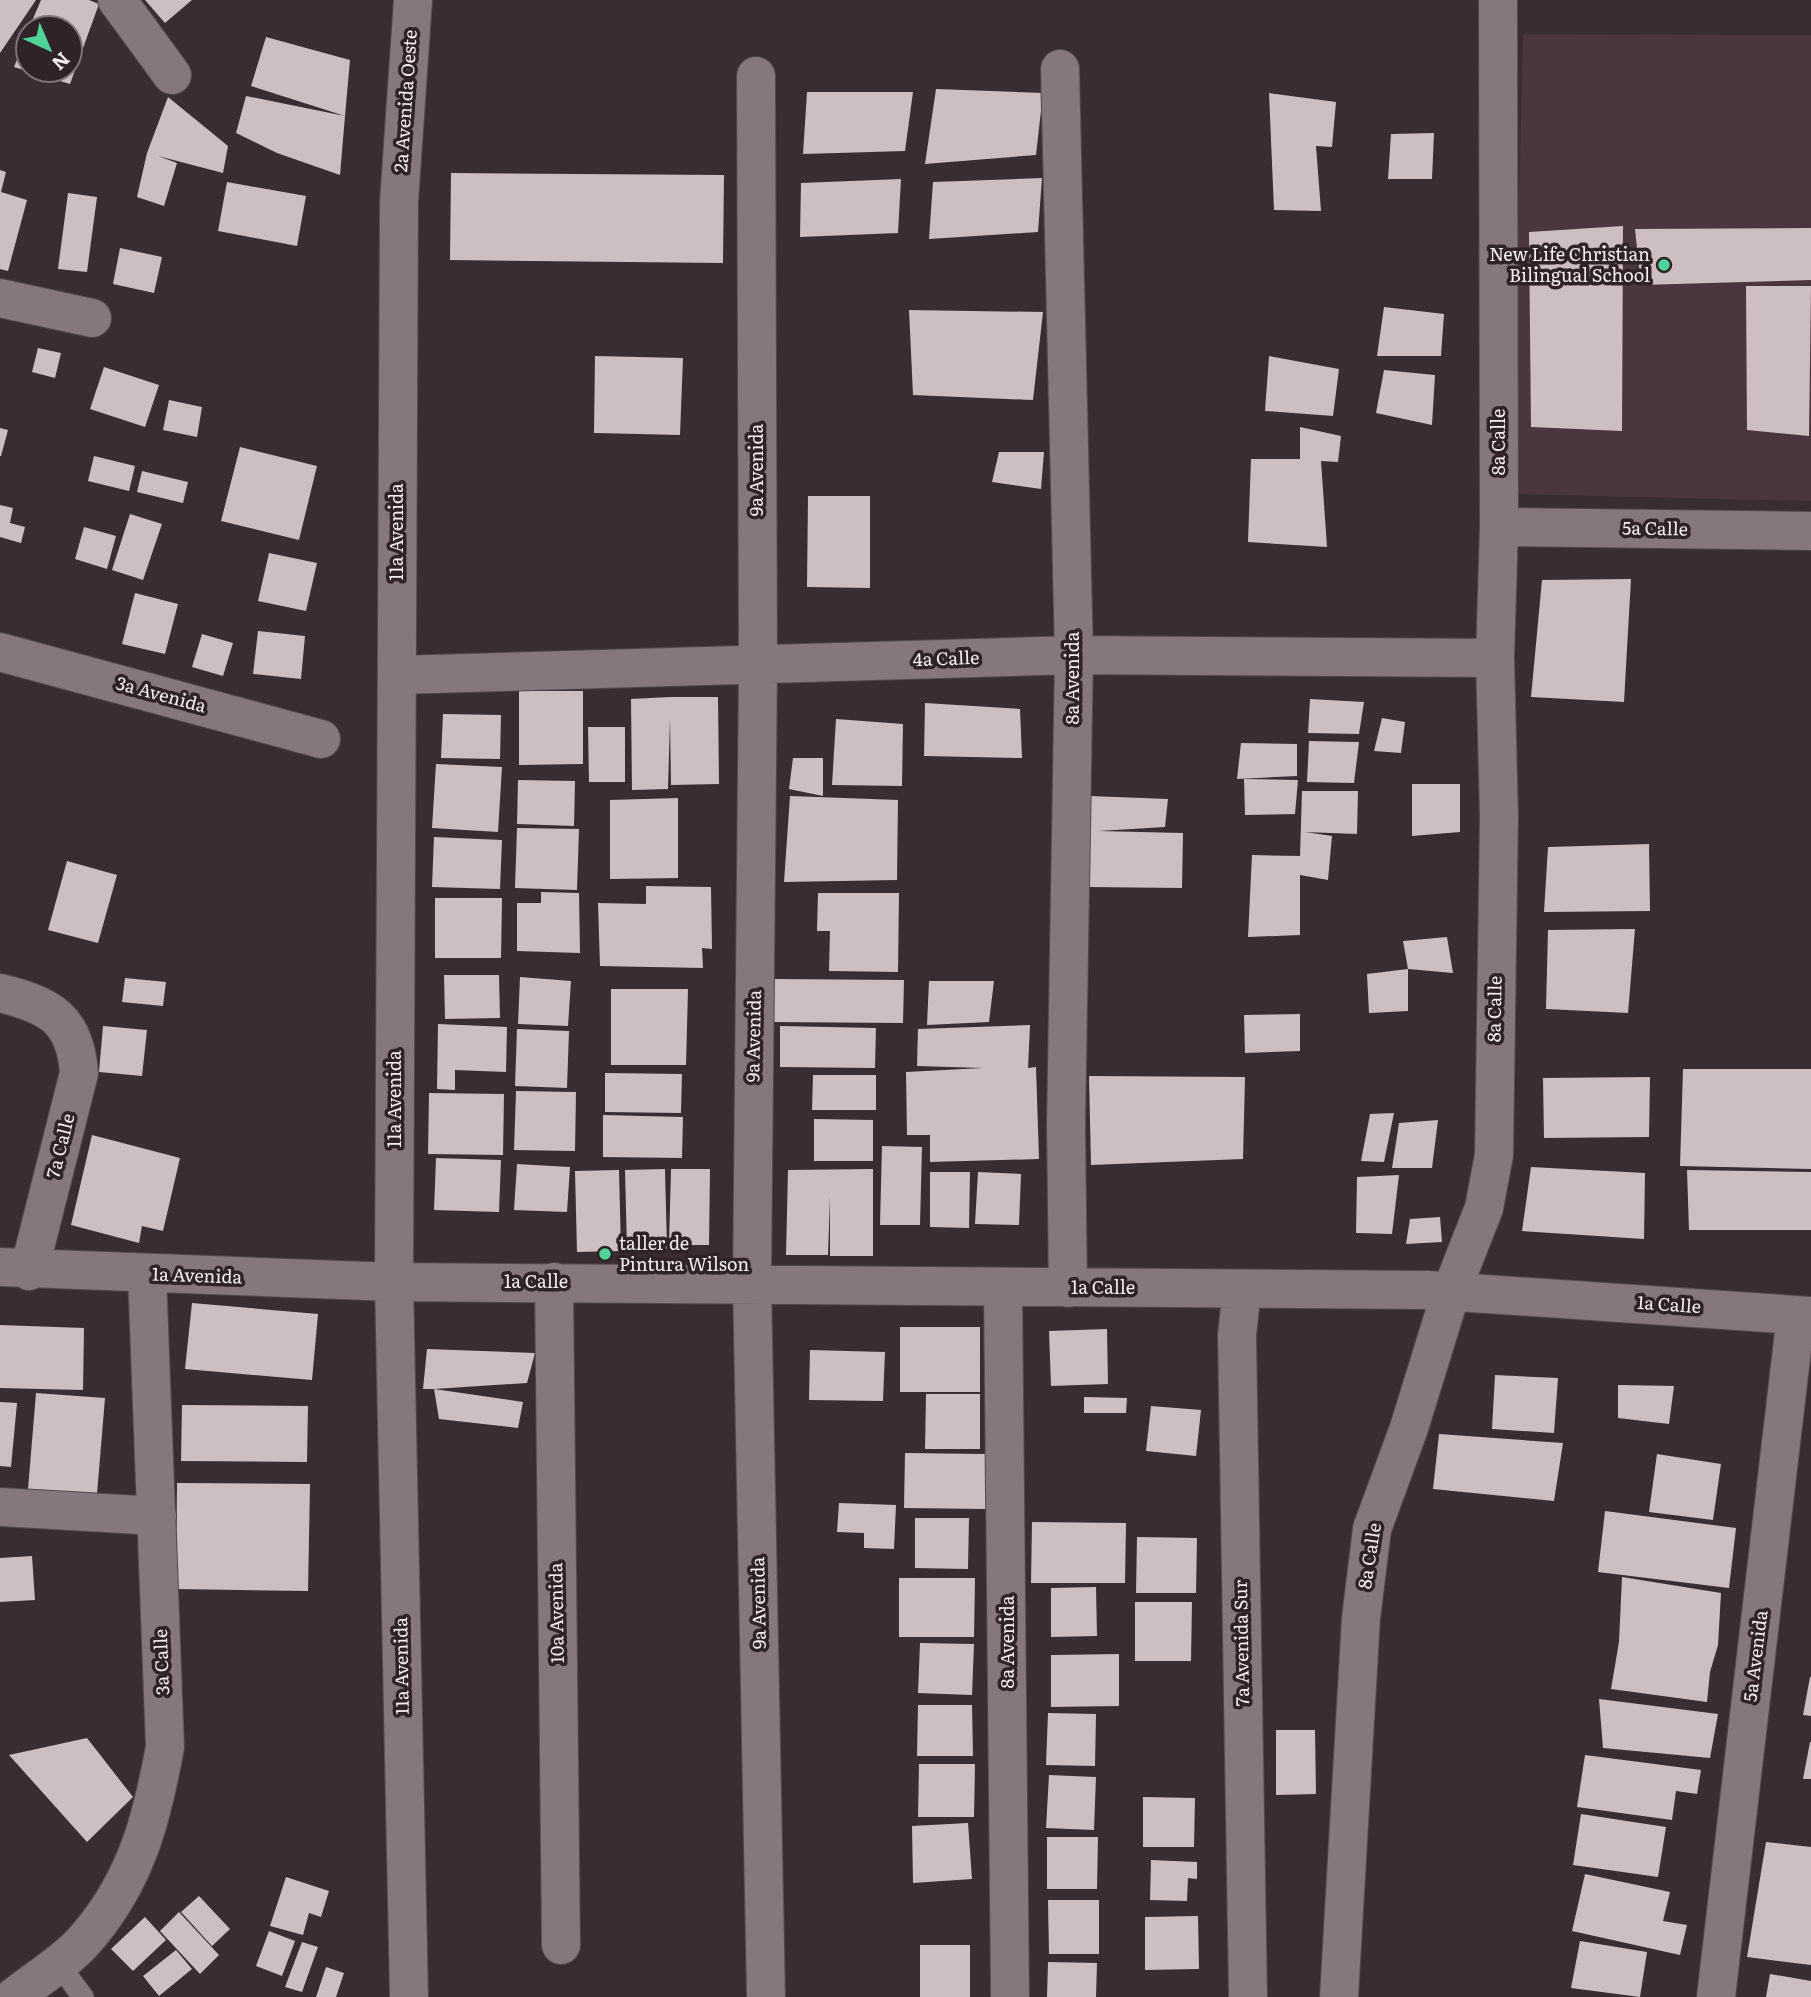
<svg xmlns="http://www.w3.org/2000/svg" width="1811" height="1997" viewBox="0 0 1811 1997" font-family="Literata,serif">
  <rect width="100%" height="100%" fill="#392d31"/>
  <path fill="#4a373d" d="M1523 34 1811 35V501L1512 494Z"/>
  <path fill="#cdbec2" d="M0 0H36L0 53Z
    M41 0H89L99 4 70 84 14 67 28 32V70H70V28H29Z
    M145 0H192L165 23Z
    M266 37 350 60 345 116 251 86Z
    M936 89 1043 93 1036 155 925 164Z
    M807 92H913L905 151 803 154Z
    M1269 93 1336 102 1332 147 1316 146 1321 211 1274 210Z
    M246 96 345 116 340 175 277 153 236 133Z
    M168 97 228 146 223 173 158 156 177 163 164 206 137 197 147 153Z
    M1434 133 1432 179H1388L1391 134Z
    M0 170 6 172 1 192 27 200 8 271 0 269Z
    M451 173 724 175 723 263 450 260Z
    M1042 178 1038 232 929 239 933 182Z
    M901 179 898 233 800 237 801 183Z
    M227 182 306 196 297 246 218 231Z
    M68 193 97 197 87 272 58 269Z
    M1623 226 1622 431 1531 427 1529 232Z
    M1811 228V280L1641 285 1635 229Z
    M120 248 162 257 154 293 113 284Z
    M1746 286H1811L1809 436 1747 430Z
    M1384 307 1444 314 1441 356H1377Z
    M909 310 1043 312 1033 400 913 395Z
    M38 348 61 353 55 378 32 372Z
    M595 356 683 358 680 435 594 433Z
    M1269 356 1339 369 1333 416 1265 411Z
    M104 367 159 385 145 427 90 409Z
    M1384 370 1435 375 1432 425 1376 413Z
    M169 400 202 407 197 437 163 430Z
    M1300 427 1341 436 1338 462 1321 461 1327 547 1248 542 1251 459H1300Z
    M0 428 8 430 1 456H0Z
    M240 447 317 466 299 540 221 521Z
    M999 452H1044L1041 489 992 482Z
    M94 456 135 466 129 491 88 481Z
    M142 471 188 482 183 503 137 492Z
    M808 496H870V588L807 587Z
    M0 505 13 508 10 523 25 527 21 543 0 537Z
    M130 514 162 524 143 580 112 570Z
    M84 527 116 536 107 569 75 559Z
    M269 553 317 563 306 611 258 601Z
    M1631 579 1624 702 1531 697 1542 580Z
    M135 593 178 604 165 654 122 644Z
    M258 631 305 636 301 679 253 674Z
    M202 634 233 643 223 676 192 667Z
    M519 691H583V764L519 765Z
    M671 697H718L719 784 671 785 670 719 668 789 632 790 631 699Z
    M1310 699 1364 702 1359 734 1308 733Z
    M925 703 1020 709 1022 758 924 756Z
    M443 714 501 715 500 759 441 758Z
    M1382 718 1405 722 1401 753 1374 751Z
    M836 719 903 724 902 786 832 785Z
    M588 727H625V782H589Z
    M1309 741 1359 742 1354 783 1307 782Z
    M1241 743 1297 744V776L1237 779Z
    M793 758H823V796L789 789Z
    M436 764 502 767 498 832 432 828Z
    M1244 779 1298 780 1295 814 1245 815Z
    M518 780 575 781 574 826 517 824Z
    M1412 784H1460V832L1412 836Z
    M1302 791H1358L1357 834 1305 832 1332 836 1328 880 1300 875V935L1248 937 1252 855 1300 856Z
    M790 796 898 800 897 880 784 882Z
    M1090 796 1168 799 1165 827 1098 831 1183 833 1182 888 1088 887Z
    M678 798V878L610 879V800Z
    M517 828 579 829 577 890 515 888Z
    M434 837 502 840 500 889 432 887Z
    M1649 844 1650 911 1544 912 1548 847Z
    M67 861 117 875 98 943 48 930Z
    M646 886 711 887 712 949 702 948 703 968 600 966 598 903 646 904Z
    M541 892 579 893 580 953 517 951V903H541Z
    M818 893H899L898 972 829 971 830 931H817Z
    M435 898H502L501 958H435Z
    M1635 929 1628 1013 1546 1009 1548 930Z
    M1447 937 1453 973 1408 969 1403 941Z
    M1408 969V1011L1369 1013 1367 974Z
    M444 975H499L500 1018 445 1019Z
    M520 977 571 981 568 1026 518 1024Z
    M125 978 166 982 163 1006 122 1002Z
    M772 979 904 980 903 1023 772 1022Z
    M929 981H994L989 1022 927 1025Z
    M611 989H688L686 1065H611Z
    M1300 1014V1051L1245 1053 1244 1015Z
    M438 1024 507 1027 506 1072 455 1070V1090L437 1089Z
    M1030 1025 1028 1068 1036 1067 1039 1159 930 1162V1135H907L906 1072 983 1068 917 1066 918 1029Z
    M103 1026 147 1030 142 1076 99 1072Z
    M780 1026 876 1028 875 1068 780 1067Z
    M517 1029 569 1031 567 1088 515 1086Z
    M1683 1069H1811V1169L1680 1166Z
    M605 1073 682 1074 681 1113 605 1112Z
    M813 1075H876V1110H812Z
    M1089 1076 1245 1077 1243 1159 1091 1165Z
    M1650 1077 1649 1137 1544 1138 1543 1078Z
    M516 1091 576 1092 575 1151 514 1150Z
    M429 1093 504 1094 503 1155 428 1154Z
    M1394 1113 1384 1162 1361 1161 1370 1114Z
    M603 1115 683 1117 682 1158 603 1157Z
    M814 1119 873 1120V1161H814Z
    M1438 1120 1432 1168H1392L1399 1123Z
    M92 1135 180 1158 163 1231 142 1226 139 1243 71 1225Z
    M882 1146 922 1147 920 1225H880Z
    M436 1158 501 1160 499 1212 434 1210Z
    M517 1164 570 1167 567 1212 514 1210Z
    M1531 1167 1645 1173 1644 1239 1522 1231Z
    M665 1169 667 1249 627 1250 625 1170Z
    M671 1169H710L709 1245H669Z
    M873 1169V1256H830V1197L828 1255H786L788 1170Z
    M619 1170 621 1251 577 1252 575 1171Z
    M1687 1170 1811 1172V1230H1689Z
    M930 1172H970L969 1228 930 1227Z
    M978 1172 1021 1174 1019 1225 975 1224Z
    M1399 1175 1392 1234 1356 1233 1357 1177Z
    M1440 1217 1442 1242 1406 1244 1410 1219Z
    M192 1303 318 1314 312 1380 185 1369Z
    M0 1325 84 1328 83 1390 0 1388Z
    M900 1327H980V1392H900Z
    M1107 1329 1108 1384 1051 1386 1049 1331Z
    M427 1349 535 1353 527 1383 434 1389 523 1402 518 1428 439 1419 434 1389H423Z
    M810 1350 885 1352 883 1401 809 1400Z
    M1495 1375 1558 1378 1554 1433 1492 1429Z
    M1618 1385 1674 1386 1669 1424 1618 1418Z
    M36 1393 105 1398 97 1494 28 1489Z
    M926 1394H980V1449H925Z
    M1084 1397 1127 1398 1126 1413H1084Z
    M0 1402 17 1403 11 1467 0 1466Z
    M182 1405 308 1406 307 1462 181 1461Z
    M1151 1406 1201 1410 1196 1456 1146 1451Z
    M1439 1434 1563 1443 1554 1501 1433 1489Z
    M905 1453 987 1454 986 1509 904 1508Z
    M1657 1454 1721 1464 1713 1520 1649 1512Z
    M177 1483 310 1484 308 1591 176 1589Z
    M839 1503 896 1505 894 1549 864 1548V1533L837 1532Z
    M1605 1511 1736 1528 1729 1588 1598 1572Z
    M915 1518H969L968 1569 915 1568Z
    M1032 1522 1126 1523 1125 1583H1031Z
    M1137 1537 1197 1538 1196 1593H1136Z
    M32 1556 35 1600 0 1602V1558Z
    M1622 1577 1721 1593 1718 1645 1710 1672 1707 1702 1611 1689 1619 1642Z
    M899 1578H975L974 1637H899Z
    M1096 1587 1097 1636 1051 1637V1588Z
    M1135 1602H1192L1191 1661H1135Z
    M920 1643 974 1644 972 1695 918 1693Z
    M1119 1654V1706L1051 1707V1655Z
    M1810 1677H1811V1716L1803 1715Z
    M1599 1699 1718 1714 1710 1758 1603 1748Z
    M918 1705H972L973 1756H917Z
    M1048 1713 1096 1714 1095 1766 1046 1765Z
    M1276 1730H1315L1316 1794 1276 1795Z
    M87 1738 133 1797 87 1842 9 1755Z
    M1810 1742H1811V1779H1803Z
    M1585 1755 1701 1770 1697 1794 1676 1791 1672 1820 1577 1807Z
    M919 1764H975L974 1817H918Z
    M1049 1775 1096 1777 1094 1830 1046 1828Z
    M1143 1797 1195 1798 1194 1847H1143Z
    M1581 1814 1666 1827 1658 1877 1573 1865Z
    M968 1823 972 1879 913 1883 912 1826Z
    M1047 1837H1098L1097 1889H1047Z
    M1766 1842 1811 1847V1965L1747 1957Z
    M1151 1860 1197 1862V1879L1188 1878 1187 1901 1150 1900Z
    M1585 1874 1670 1892 1663 1921 1687 1925 1680 1955 1572 1931Z
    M286 1877 329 1891 321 1917 309 1913 303 1935 270 1926Z
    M199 1896 230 1929 212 1946 181 1912Z
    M1048 1900H1099V1954H1049Z
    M179 1912 219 1955 200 1974 160 1931Z
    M1198 1916 1199 1969 1145 1970V1917Z
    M145 1917 166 1940 133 1971 111 1949Z
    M269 1931 295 1941 282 1976 256 1966Z
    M1580 1941 1647 1952 1640 1997 1571 1988Z
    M302 1942 318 1947 302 1992 285 1987Z
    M920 1945H970V1997H920Z
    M176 1950 192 1969 159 1996 143 1976Z
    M1048 1962 1097 1963 1096 1997H1047Z
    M326 1967 344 1973 336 1997H316Z
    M1770 1974 1811 1981V1997H1766Z"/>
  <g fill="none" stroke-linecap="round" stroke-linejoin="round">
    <defs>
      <path id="service" d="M57 1962 83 1997"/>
      <path id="minor" d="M117 0 172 75
        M1060 69 1074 655 1066 1126 1068 1288
        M756 76 758 666 752 1283 766 1997
        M0 298 92 318
        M1499 527 1811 531
        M0 652 321 739
        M397 675 1074 655 1495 658
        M0 993C49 1005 75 1018 79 1073L29 1271
        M0 1267 394 1282 1427 1290 1811 1316
        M554 1282 561 1945
        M1003 1288 1010 1997
        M1242 1289 1237 1335 1248 1997
        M0 1507 157 1516
        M14 1997C38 1978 70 1959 89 1935 137 1878 152 1818 165 1747L147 1274
        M409 1997 394 1282 399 202 413 0
        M1716 1997 1796 1315"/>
      <path id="tertiary" d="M1339 1997 1361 1618 1372 1529 1409 1428 1451 1292 1484 1208 1494 1155 1499 816 1495 658 1499 527 1498 0"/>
    </defs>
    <use href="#service" stroke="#53494c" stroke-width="23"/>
    <use href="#minor" stroke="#53494c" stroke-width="40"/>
    <use href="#tertiary" stroke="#53494c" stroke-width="40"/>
    <use href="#service" stroke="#85777c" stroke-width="21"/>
    <use href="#minor" stroke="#85777c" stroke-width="38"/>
    <use href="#tertiary" stroke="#85777c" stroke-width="38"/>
  </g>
  <g fill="#50d398" stroke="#2f2327" stroke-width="2.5">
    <circle cx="1664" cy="265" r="7"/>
    <circle cx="605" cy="1254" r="7"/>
  </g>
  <g text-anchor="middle" stroke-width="7" stroke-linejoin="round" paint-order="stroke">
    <g font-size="18" fill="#f5edef" stroke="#2f2327">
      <text transform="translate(406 101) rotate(-86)" y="6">2a Avenida Oeste</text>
      <text transform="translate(1499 442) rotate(-90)" y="6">8a Calle</text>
      <text transform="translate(757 470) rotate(-90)" y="6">9a Avenida</text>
      <text transform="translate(1655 529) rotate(1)" y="6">5a Calle</text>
      <text transform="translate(397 532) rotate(-90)" y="6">11a Avenida</text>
      <text transform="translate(946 659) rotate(-2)" y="6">4a Calle</text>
      <text transform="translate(1073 678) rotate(-90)" y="6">8a Avenida</text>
      <text transform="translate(161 695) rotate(15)" y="6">3a Avenida</text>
      <text transform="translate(1495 1009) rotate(-89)" y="6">8a Calle</text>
      <text transform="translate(754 1036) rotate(-89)" y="6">9a Avenida</text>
      <text transform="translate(395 1099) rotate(-90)" y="6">11a Avenida</text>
      <text transform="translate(61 1146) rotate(-76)" y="6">7a Calle</text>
      <text transform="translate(197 1276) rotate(2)" y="6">1a Avenida</text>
      <text x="536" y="1288">1a Calle</text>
      <text x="1103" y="1294">1a Calle</text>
      <text transform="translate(1669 1305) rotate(4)" y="6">1a Calle</text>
      <text transform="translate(1370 1556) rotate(-81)" y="6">8a Calle</text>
      <text transform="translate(759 1603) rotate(-91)" y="6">9a Avenida</text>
      <text transform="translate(557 1613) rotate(-91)" y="6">10a Avenida</text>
      <text transform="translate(1008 1642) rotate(-90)" y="6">8a Avenida</text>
      <text transform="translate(1242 1643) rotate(-91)" y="6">7a Avenida Sur</text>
      <text transform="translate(1756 1656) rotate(-83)" y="6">5a Avenida</text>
      <text transform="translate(162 1662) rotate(-92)" y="6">3a Calle</text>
      <text transform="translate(402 1666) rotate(-91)" y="6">11a Avenida</text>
    </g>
    <g font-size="18" fill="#f5edef" stroke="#2f2327" text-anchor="end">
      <text x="1650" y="261">New Life Christian<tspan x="1650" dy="21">Bilingual School</tspan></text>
      <text x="619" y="1250" text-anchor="start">taller de<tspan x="619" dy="21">Pintura Wilson</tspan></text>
    </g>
  </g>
  <g transform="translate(49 49) rotate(136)"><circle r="33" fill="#2f2327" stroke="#7e7477" stroke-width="2"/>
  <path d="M0-5L12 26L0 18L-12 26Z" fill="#50d398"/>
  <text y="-10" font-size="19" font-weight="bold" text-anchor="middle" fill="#f5edef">N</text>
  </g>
</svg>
